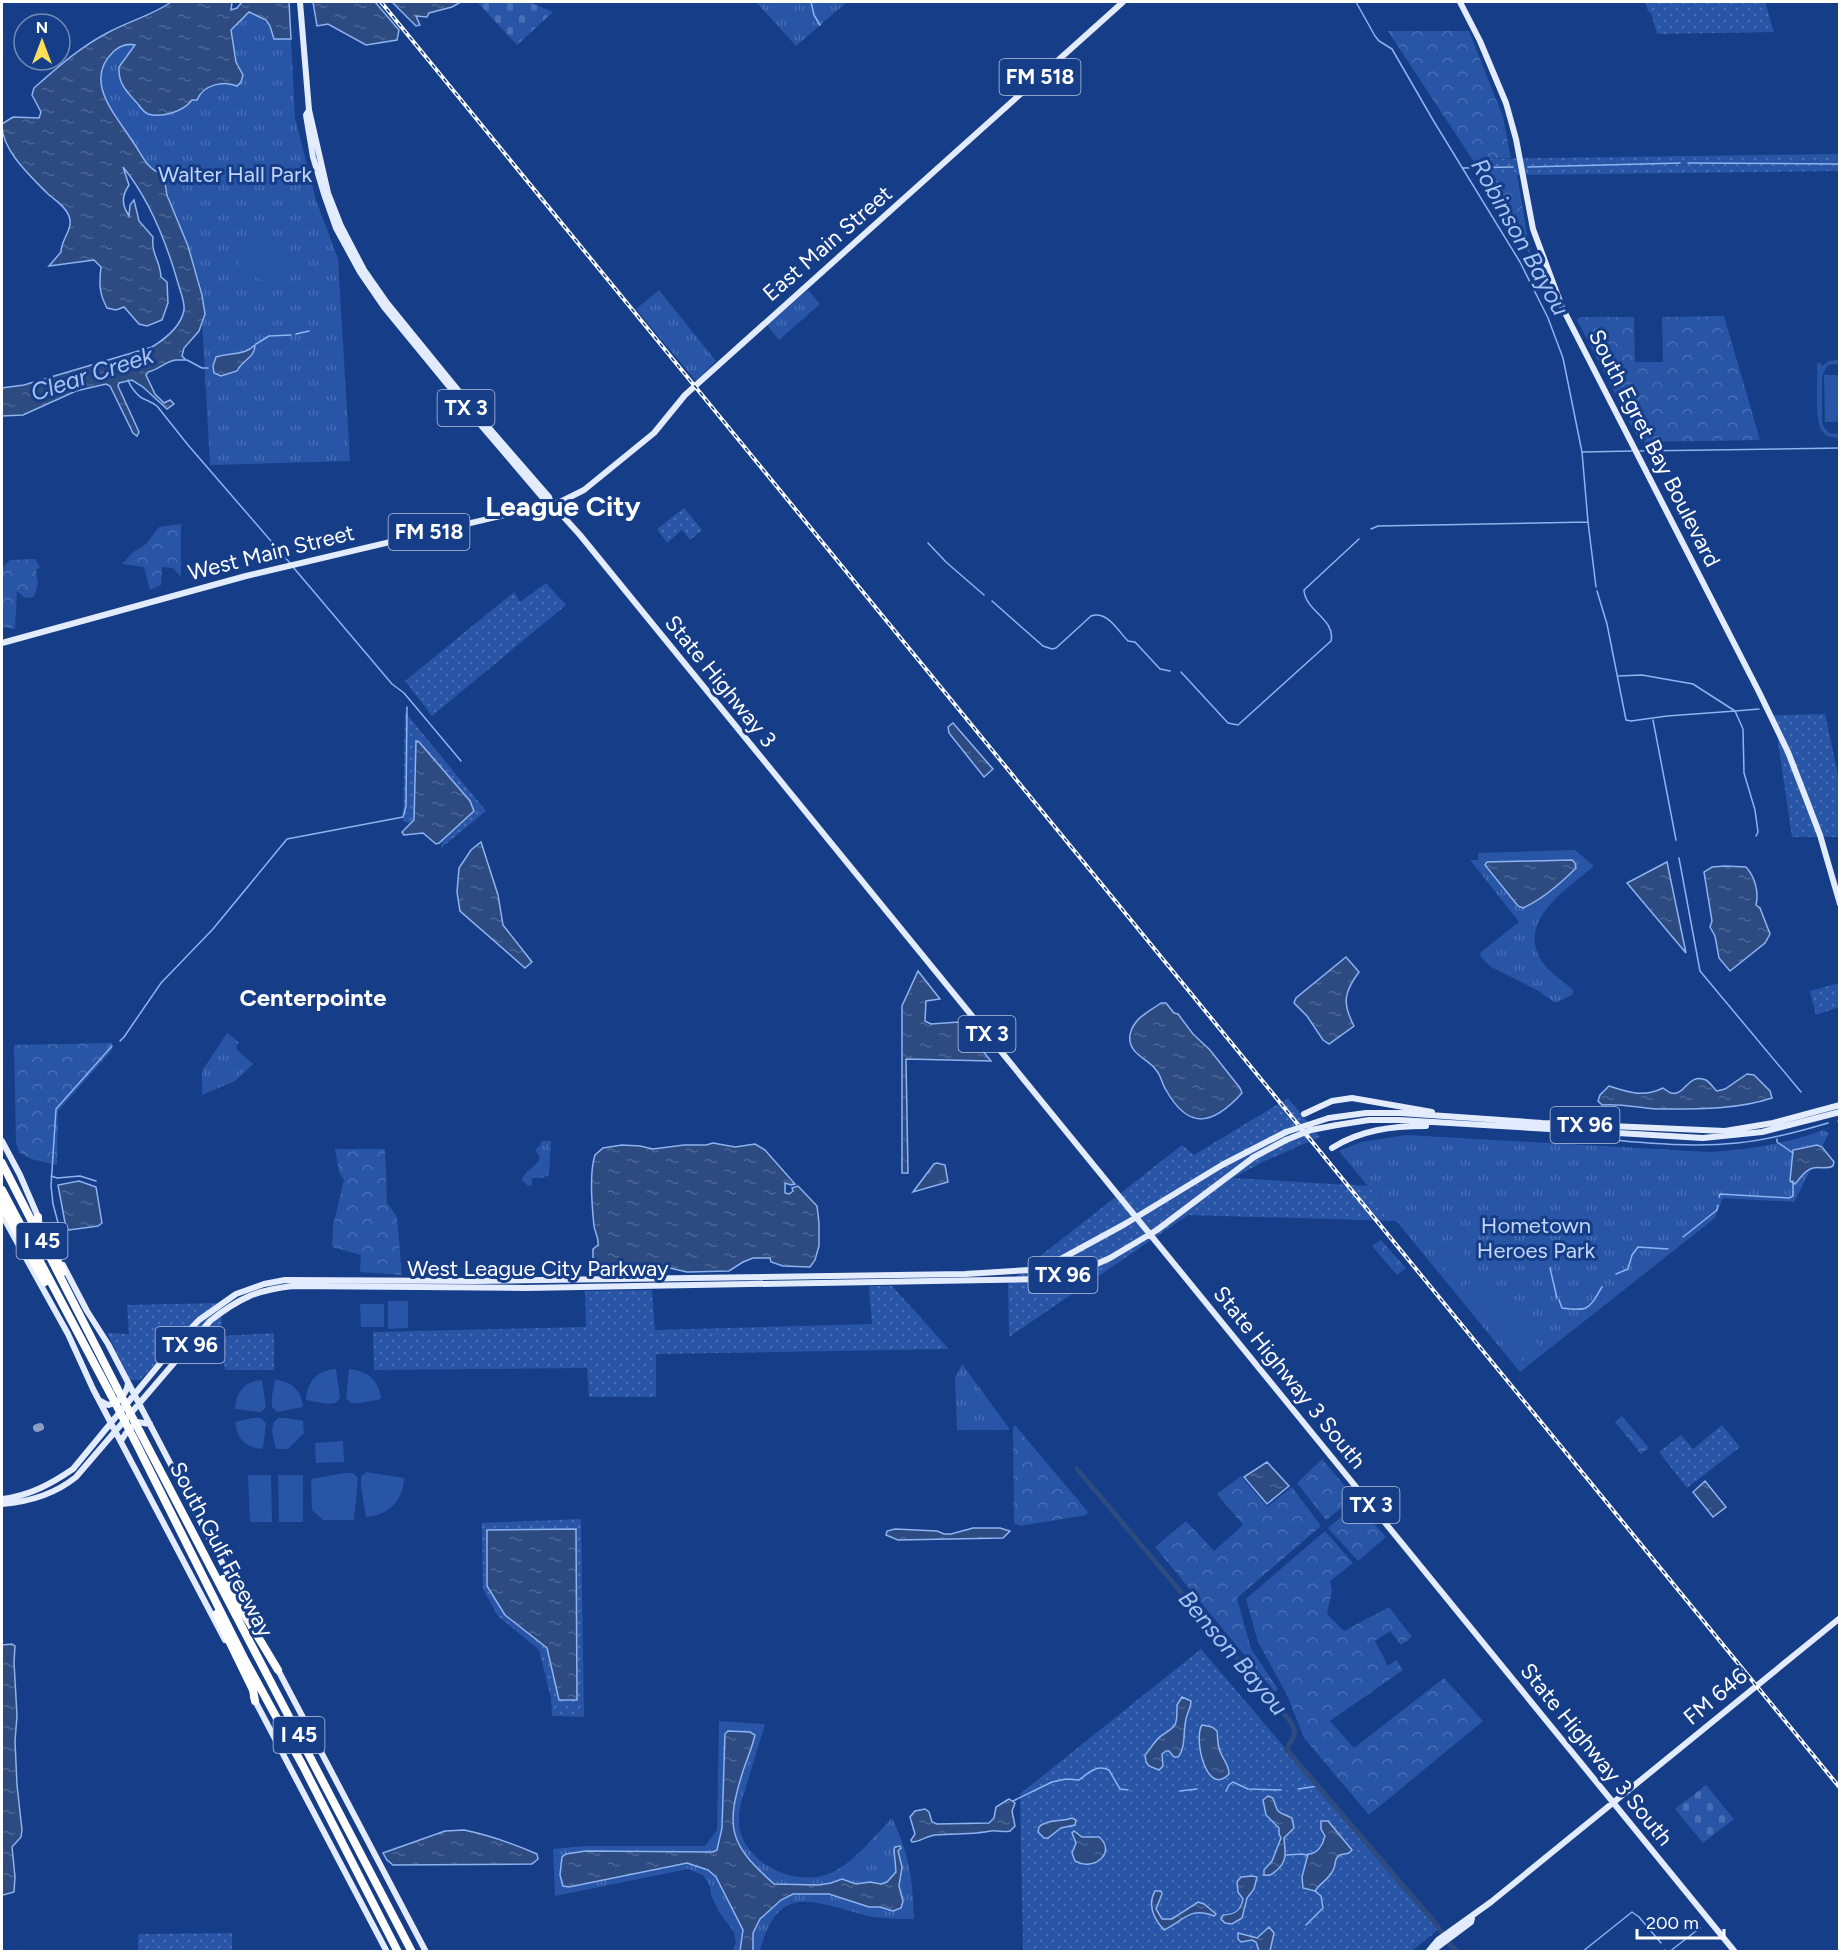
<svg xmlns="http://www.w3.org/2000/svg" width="1841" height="1953" viewBox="0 0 1841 1953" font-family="Figtree,sans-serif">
  <defs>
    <pattern id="grass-dots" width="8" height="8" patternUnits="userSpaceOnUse" patternTransform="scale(1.5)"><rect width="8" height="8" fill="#2855a6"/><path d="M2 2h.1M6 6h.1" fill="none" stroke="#486eb3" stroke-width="1.8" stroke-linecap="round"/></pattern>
    <pattern id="forest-crowns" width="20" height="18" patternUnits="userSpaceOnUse" patternTransform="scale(1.5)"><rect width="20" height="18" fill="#2855a6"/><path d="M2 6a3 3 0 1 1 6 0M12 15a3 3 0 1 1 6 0" fill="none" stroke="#486eb3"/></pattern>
    <pattern id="cemetery-stones" width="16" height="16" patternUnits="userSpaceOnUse" patternTransform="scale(1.5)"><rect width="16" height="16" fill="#2855a6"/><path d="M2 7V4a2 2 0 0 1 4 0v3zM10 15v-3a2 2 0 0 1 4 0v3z" fill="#486eb3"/></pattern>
    <pattern id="park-tufts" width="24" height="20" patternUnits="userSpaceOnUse" patternTransform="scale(1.5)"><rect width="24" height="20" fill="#2855a6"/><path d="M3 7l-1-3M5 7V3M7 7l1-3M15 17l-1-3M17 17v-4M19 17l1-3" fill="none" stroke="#486eb3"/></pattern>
    <pattern id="water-ripples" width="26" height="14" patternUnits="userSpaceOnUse" patternTransform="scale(1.5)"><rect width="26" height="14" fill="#2d4a81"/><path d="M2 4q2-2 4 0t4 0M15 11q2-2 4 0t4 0" fill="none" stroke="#4c6594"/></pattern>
  </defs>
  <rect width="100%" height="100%" fill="#163d87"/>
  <path fill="url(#grass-dots)" d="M1645 2H1765L1774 32 1657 34 1651 13 1648 11Z
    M1839 154 1840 171 1517 175H1483L1472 159Z
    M684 508 702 530 690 540 682 530 667 543 657 529Z
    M546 583 566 605 432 716 405 681 514 592 520 602Z
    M405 712 486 811 441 848 442 835 403 821Z
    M1825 714 1839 779V837H1792L1774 715Z
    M1839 983V1007L1816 1015 1810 991Z
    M1288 1098 1320 1137 1265 1161 1233 1178 1368 1186 1397 1221 1188 1215 1009 1337 1008 1284 1030 1264 1182 1145 1194 1155Z
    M869 1286H892L949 1349 656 1354V1397H589L587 1368 374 1370 373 1332 586 1327 585 1291 652 1290 655 1330 872 1324Z
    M221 1303 222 1336 274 1333V1370H225L224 1363H156L140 1380H130L107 1333 129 1334 127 1305Z
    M1722 1425 1740 1447 1687 1488 1659 1452 1681 1435 1693 1449Z
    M581 1519 584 1717 552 1716 551 1698 539 1650 498 1616 483 1589 482 1523Z
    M1201 1649 1439 1929 1412 1951H1023L1020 1794Z
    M232 1933V1951H138V1934Z"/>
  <path fill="url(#forest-crowns)" d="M1469 31 1503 117 1511 158 1472 159 1388 31Z
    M1483 175H1517L1531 257Z
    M1724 316 1760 440 1640 442 1577 320 1580 317H1634L1635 362H1663L1662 317Z
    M181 524V577L173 568 162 567 161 585 150 590 144 567 122 564 133 552 146 544 159 527Z
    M35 559 40 567 36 570 38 583 34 597 25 598 17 591 15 629 2 627V568L10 560Z
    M112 1043V1050L58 1111 57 1165 31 1159 19 1152 16 1143 14 1045Z
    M335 1149H385L387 1203 397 1217 402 1275 360 1272 361 1255 332 1247 333 1226 344 1180 339 1172Z
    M1381 1240 1406 1268 1397 1275 1372 1246Z
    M1622 1416 1649 1448 1641 1454 1615 1422Z
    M1015 1425 1088 1512 1086 1515 1020 1526 1014 1523 1013 1428Z
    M1322 1459 1355 1498 1326 1520 1297 1483Z
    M1241 1476 1267 1507 1292 1487 1321 1526 1237 1598 1251 1649 1278 1689 1275 1692 1155 1547 1186 1521 1214 1551 1243 1525 1217 1494Z
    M1357 1504 1386 1537 1358 1561 1328 1528Z
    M1325 1531 1353 1563 1330 1581 1332 1591 1327 1614 1344 1631 1389 1607 1412 1637 1401 1645 1390 1631 1375 1641 1388 1666 1396 1660 1403 1670 1330 1721 1354 1748 1444 1678 1483 1721 1369 1815 1304 1738 1287 1695 1258 1642 1246 1599Z"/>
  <path fill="url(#cemetery-stones)" d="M477 2H529L553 12 517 45Z
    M1706 1785 1734 1819 1703 1843 1675 1809Z"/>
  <path fill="url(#park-tufts)" d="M756 2H847L796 46Z
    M249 12C264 18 270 23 274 39H291L295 118 316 200 338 259 350 461 210 465 202 320C215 297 168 207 164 177L146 163 107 103 102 91 101 80 106 58 118 47 133 43 136 45C118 63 111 77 132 97 148 98 175 103 190 100 206 98 211 74 237 86L240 67 236 62 231 30Z
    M659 290 716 361 696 381 636 309Z
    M808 290 820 304 779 340 767 325Z
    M1575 850 1594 866C1567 889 1514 922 1543 963 1551 974 1564 981 1574 991L1572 995 1555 1003 1537 990 1491 967 1480 956 1481 952 1519 922 1470 860H1478V853Z
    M227 1033 239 1042 236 1046 237 1050 253 1064 235 1081 202 1095V1071Z
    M1823 1130 1829 1133 1794 1202 1723 1198 1715 1218 1520 1372 1339 1151 1361 1142 1406 1135 1709 1152C1748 1150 1786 1144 1823 1130Z
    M541 1141H551L549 1175 542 1178H532V1185L528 1186 522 1180C525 1169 538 1167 540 1157L535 1150 541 1144Z
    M962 1364 1009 1428V1430H957L955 1378Z
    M719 1721 765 1724 741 1803C739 1812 738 1822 740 1831 750 1868 802 1889 835 1871 857 1859 875 1835 892 1818 909 1853 913 1880 914 1919 901 1919 886 1919 873 1917 820 1906 779 1876 760 1951H732L736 1943 734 1932 719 1912 711 1895 710 1886 703 1875 688 1869 555 1896 553 1849 584 1846H705L717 1830Z"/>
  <path fill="#2855a6" d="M261 237H266L288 265C261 284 265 286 238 264Z
    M1839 360V364H1833L1827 366 1822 376V422L1824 427 1829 433 1839 434V438C1833 438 1826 437 1822 431 1814 421 1818 378 1817 363H1821L1822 366 1828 361Z
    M1824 375H1839V422H1825Z
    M1452 1239 1477 1270 1458 1285 1433 1255Z
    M1479 1275 1509 1312 1493 1325 1463 1289Z
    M388 1301H408V1328L388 1329Z
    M360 1304H384V1327H361Z
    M1516 1315 1539 1345 1518 1362 1494 1332Z
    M336 1369 340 1398 336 1403 327 1404 306 1400C307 1382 317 1370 336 1369Z
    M349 1369C368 1371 379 1380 381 1399L361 1403H351L346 1398Z
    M262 1380 266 1407 261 1412 235 1409C236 1392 245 1381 262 1380Z
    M275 1380C292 1381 302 1391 303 1407L277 1412 272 1407V1396Z
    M252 1418H261L266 1423 263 1449C246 1448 237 1439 235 1422Z
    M278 1418H287L303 1421 304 1433 288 1449H276L272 1432 273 1423Z
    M343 1441 344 1462 316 1463 315 1443Z
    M366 1472 404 1478C403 1501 389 1515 366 1517L361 1487V1477Z
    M345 1473H353L358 1478 354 1520H323L312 1510 311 1479Z
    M248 1475H271L272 1522H250Z
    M278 1475H303V1522H279Z"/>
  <path fill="url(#water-ripples)" stroke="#8eb3f1" stroke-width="1.5" d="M171 2H232L231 10 237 8 242 2H289L291 39H274L270 26 266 20 249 12 231 30 236 62 243 75 241 82 237 86C223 80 203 85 197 100H192C183 112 161 118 148 114 144 112 140 107 138 104 127 92 118 84 119 67L135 45C127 43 120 46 114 51 82 81 116 115 133 142 141 153 147 169 160 173L164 177 167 195 188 246 202 295 205 314 199 331 184 348 182 356 186 360C183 360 180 360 176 360 166 361 158 370 148 372L146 375 155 394 164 403 170 400 174 404 167 409 143 387 132 380 119 383 118 386 139 432 137 436 133 433 110 386 106 384 76 391 23 415 2 416V388L24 385 152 347C165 339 181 327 184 310 185 301 180 291 178 283 166 241 150 200 123 167L129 185C121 197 122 205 129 216L130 205 134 200 139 221 153 237C151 255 160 259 161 277L167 282 168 303 162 320 147 326 139 324 124 307 116 310 107 308C99 293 99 284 101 267L94 260 49 266 61 252C61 239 74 229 69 216 65 205 54 200 47 193 29 175 1 149 2 124L13 117 39 118 41 112 32 95 34 88C58 67 80 47 109 32 129 21 153 15 171 2Z
    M313 2H375L399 30 397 40 366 45 328 24 317 26Z
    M392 2H461L452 7 429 13 427 17 416 16 420 25 416 26Z
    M255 345C255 358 242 360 237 371L221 376 214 373 213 366 216 357C231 352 244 356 255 345Z
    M953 723 993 769 984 777 949 733 948 727Z
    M416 741 419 742 470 801 474 811 439 843 436 844 423 833 404 835 402 832 414 820Z
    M481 842 498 895 503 925 532 962 525 968 460 911 457 892 459 868 471 850Z
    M1572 860 1575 863 1576 868C1560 884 1543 899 1523 908L1518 906 1485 865 1487 862Z
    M1667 862 1686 953 1627 883Z
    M1725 866 1746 867C1755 877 1759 892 1756 905L1760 908 1770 934 1765 943 1730 971 1719 958 1715 936 1710 927 1712 921 1704 872 1712 867Z
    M1346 957 1359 972C1344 992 1342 1003 1354 1026L1329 1044 1323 1040 1307 1016 1294 1003 1296 998Z
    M918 971 940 999 926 1001 925 1021 931 1024 959 1022 991 1061 906 1059 908 1173H902V1006Z
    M1161 1003H1166L1174 1013 1178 1014 1193 1034 1210 1050 1240 1088 1242 1093C1213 1125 1189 1131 1166 1090 1162 1084 1161 1075 1156 1070 1149 1059 1127 1054 1130 1035 1133 1018 1149 1012 1161 1003Z
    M1747 1074 1754 1075 1770 1091 1772 1098C1736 1110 1695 1109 1657 1109 1637 1108 1622 1103 1602 1105L1598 1101 1600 1095 1609 1086C1628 1092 1643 1098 1663 1088 1666 1090 1668 1092 1671 1093 1685 1097 1688 1072 1706 1080 1711 1083 1713 1088 1717 1091L1725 1089Z
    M713 1143 735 1147 755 1144 765 1150 795 1184 791 1185 785 1183V1193L789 1194 793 1191 792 1188 798 1186 817 1206 819 1223V1246L815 1260 810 1267 783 1266 771 1262 770 1258H753L743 1262 729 1271 687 1272 670 1268 655 1271 600 1272 593 1257V1249L598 1245C599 1238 595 1233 594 1226 592 1207 589 1173 595 1155L603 1148 622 1145 640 1146 653 1149 684 1145H706Z
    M1817 1145 1822 1147 1834 1162 1833 1166C1826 1170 1821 1166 1813 1168 1804 1170 1800 1179 1795 1184L1790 1181 1793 1150Z
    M937 1163 945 1165 948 1182 913 1192 934 1164Z
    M79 1181 96 1187 102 1223 98 1226 69 1230 66 1228 58 1185Z
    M1267 1462 1289 1486 1267 1504 1244 1477Z
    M1705 1481 1726 1507 1713 1517 1693 1492Z
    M973 1528H1000L1010 1531 1003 1538 898 1540 886 1535 887 1531 895 1529 937 1531 944 1534H951Z
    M576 1529 577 1700H559L547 1648 505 1615 487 1586V1530Z
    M12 1644 15 1646 14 1662 17 1716 15 1741 17 1785 22 1830 21 1837 12 1847 15 1877 14 1892 3 1895H2V1645Z
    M1182 1697 1191 1701C1191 1708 1187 1713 1186 1719 1183 1731 1186 1748 1178 1757H1174L1169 1751H1166L1162 1754 1163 1766 1159 1770 1149 1766 1146 1762 1145 1755C1149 1751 1156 1739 1161 1736 1178 1725 1177 1725 1177 1705Z
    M1202 1725 1212 1727 1217 1731C1218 1737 1217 1744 1220 1751 1223 1760 1229 1764 1229 1774 1207 1798 1193 1739 1202 1725Z
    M728 1731 750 1732 755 1735C752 1748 747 1759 743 1771 725 1828 729 1844 774 1884L819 1885 831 1883 842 1879 856 1884 870 1882 881 1884 887 1882 896 1872 894 1849 895 1847 900 1846 901 1848 898 1851 902 1867 899 1886 903 1901 901 1908 893 1911 880 1907H869L829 1894H793L781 1900 760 1919 753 1933V1951H740L743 1930 716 1877 708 1870 687 1863 569 1887 563 1886 560 1875 562 1857 566 1854 586 1851 713 1852 717 1850 722 1828 725 1734Z
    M1268 1796 1273 1798C1279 1816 1276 1810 1292 1818L1294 1828 1284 1838C1285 1851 1288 1861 1277 1870 1272 1874 1271 1876 1264 1875V1870L1272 1861 1281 1838 1279 1834V1828L1266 1815 1263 1800Z
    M1009 1799 1015 1803 1012 1811 1015 1826 1010 1831C1004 1833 998 1830 991 1831 973 1835 954 1833 935 1835 926 1836 920 1842 912 1842L911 1840 915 1834 910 1817 915 1811 925 1809 929 1812 932 1822 937 1824 989 1823 994 1818 996 1807Z
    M1072 1818 1076 1820 1075 1825 1061 1828 1048 1838H1044L1038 1832 1039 1827C1047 1819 1061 1822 1072 1818Z
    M1321 1821H1328L1352 1850 1349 1853C1347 1854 1342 1854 1340 1855 1334 1858 1336 1863 1334 1868 1331 1878 1320 1883 1315 1891L1303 1888 1302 1877 1308 1854C1318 1854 1323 1844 1325 1836L1321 1829Z
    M464 1830C489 1835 514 1844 537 1854L538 1859 532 1864 393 1865 387 1860 383 1853 445 1831Z
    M1074 1831 1082 1837H1099C1117 1852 1094 1872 1075 1861L1072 1853 1076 1843 1072 1833Z
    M1252 1876 1257 1877 1254 1889 1247 1898 1242 1918 1232 1924 1225 1923 1221 1919 1223 1915C1234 1915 1241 1911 1243 1899L1238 1892 1237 1882 1241 1877Z
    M1155 1891H1161L1162 1894 1156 1909 1162 1919H1172L1198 1902 1204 1904 1216 1914 1214 1916C1189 1906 1184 1921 1164 1930 1154 1919 1147 1905 1155 1891Z
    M1269 1927 1274 1933 1270 1951H1259L1256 1942 1252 1940 1241 1942 1238 1939V1933L1257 1938Z"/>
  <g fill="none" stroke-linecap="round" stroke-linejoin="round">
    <path stroke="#8eb3f1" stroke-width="1.5" d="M811 2 814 15 820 25
      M1356 2 1375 36 1379 41 1392 49 1433 120 1520 262 1548 318 1563 358 1582 452 1588 522 1596 587
      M1688 163 1840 164
      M1528 167 1680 163
      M1463 168 1513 167
      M296 334 309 331
      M256 344 269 336 291 335
      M187 360 202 368H208
      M128 380C130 386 138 397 144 399 150 402 152 402 157 406L188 445 290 563
      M1640 451 1840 448
      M1583 452 1632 451
      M1371 529 1378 526 1588 522
      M928 543 946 562 984 595
      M293 567 392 684 404 693 461 761
      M1597 591 1607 624 1626 720 1631 721 1667 716 1735 711 1743 729 1744 773 1755 810 1758 832 1756 836
      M992 601 1043 646 1052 649 1056 648 1091 616C1107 610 1118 631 1128 641L1135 642 1160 669 1170 671
      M1181 672 1228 723 1238 725 1331 641C1336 619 1305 611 1304 590L1359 539
      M1618 676 1642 675 1693 684 1735 711 1759 709
      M1653 720 1676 840
      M1679 858 1700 971 1801 1092
      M120 1041 124 1037 161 983 213 929 287 839 403 817 406 806 407 707
      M1838 1121 1840 1120
      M1588 1138C1638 1142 1687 1148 1737 1143 1769 1140 1798 1132 1828 1123
      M1777 1139V1142L1793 1153
      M51 1176 57 1178 80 1176 96 1181
      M1719 1197 1720 1194 1789 1198 1793 1196V1181
      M60 1230 53 1204 51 1186 56 1109 112 1046
      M1683 1237 1717 1210 1718 1205
      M1550 1268 1557 1298
      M1616 1274 1628 1269 1632 1255 1638 1247 1668 1249
      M1559 1300 1562 1308C1590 1312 1589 1308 1602 1287
      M1298 1789 1318 1786
      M1180 1791 1197 1789
      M1226 1791 1229 1785 1233 1782 1248 1789 1281 1790
      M1013 1801 1052 1782 1066 1779 1079 1780C1088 1773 1097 1764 1109 1770L1120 1789 1128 1790
      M1286 1855 1302 1854 1307 1855
      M1306 1925 1323 1908 1321 1896 1315 1891
      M1665 1950 1666 1952
      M1582 1952 1632 1912 1639 1917 1661 1943
      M1669 1952 1700 1928"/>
    <path stroke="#2d4a81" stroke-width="5" d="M1077 1469 1289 1720C1300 1736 1292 1735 1287 1750L1436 1924 1450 1945 1458 1952"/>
    <path stroke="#8a9ec3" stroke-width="8" d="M37 1428 40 1427"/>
    <path stroke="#e3ebff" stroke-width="6" d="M300 2 309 110 328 193 341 226 364 270 387 303 483 421 549 497 551 503
      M1460 2 1480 41 1506 103 1516 139 1533 229 1562 307 1759 692 1788 752 1807 801 1820 835 1840 904
      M309 110 306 115 313 157 324 194 336 228 360 272 384 307 480 424 543 498 551 503 580 535 1735 1952
      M2 643 246 576 560 502 584 490 654 433 685 395 1123 2
      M1304 1114 1332 1101 1352 1098 1432 1112
      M1329 1118 1366 1113H1401L1542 1123 1725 1131 1773 1123 1840 1105
      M1337 1125 1369 1120H1399L1703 1138 1762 1132 1840 1112
      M2 1141 20 1175 39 1219
      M1332 1148C1360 1130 1392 1126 1426 1126
      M2 1215 68 1334 93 1389 225 1640
      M63 1265 87 1311 108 1344 254 1624
      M99 1400 108 1405C118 1403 127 1394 128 1383
      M121 1441 126 1433 137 1422 150 1424
      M2 1499C29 1496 51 1484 73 1469L176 1344 199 1320 236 1294 264 1284 285 1280 476 1281 965 1274 1030 1270 1048 1266 1125 1224 1222 1165 1286 1132
      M2 1504C28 1502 55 1494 76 1477L210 1321C239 1298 257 1290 293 1286L525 1288 1044 1279 1081 1271 1110 1258 1157 1230 1254 1157 1286 1140
      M277 1668 426 1952
      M253 1697 387 1952
      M1428 1952 1438 1940 1491 1902 1840 1618
      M1431 1952 1471 1922 1472 1918"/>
    <path stroke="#fff" stroke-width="8" d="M2 1163 117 1388
      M2 1190 111 1395
      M2 1205 45 1282
      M38 1217V1222L63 1272
      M140 1432 412 1952
      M134 1439 245 1660 303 1766 398 1952
      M223 1579 278 1670
      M216 1614 253 1690 255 1701"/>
    <defs>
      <path id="rail" d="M381 2 1840 1788"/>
    </defs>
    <use href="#rail" stroke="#fff" stroke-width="4"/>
    <use href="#rail" stroke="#163d87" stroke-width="1.5" stroke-dasharray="4.5" stroke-linecap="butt"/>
    <path stroke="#e3ebff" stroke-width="6" d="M1286 1132 1329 1118
      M1286 1140 1311 1130 1337 1125"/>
    <path stroke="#fff" stroke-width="8" d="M117 1388 140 1432
      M111 1395 134 1439"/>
  </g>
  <g text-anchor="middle" stroke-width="6" stroke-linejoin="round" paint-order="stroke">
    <g fill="#163d87" stroke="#b9c5db" stroke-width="1.5">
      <rect x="999.5" y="59" width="81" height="36" rx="4.5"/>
      <rect x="437.5" y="390" width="57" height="36" rx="4.5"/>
      <rect x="388.5" y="514" width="81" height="36" rx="4.5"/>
      <rect x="958.5" y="1016" width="57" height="36" rx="4.5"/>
      <rect x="1550.5" y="1107" width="69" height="36" rx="4.5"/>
      <rect x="16.5" y="1223" width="51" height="36" rx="4.5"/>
      <rect x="1028.5" y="1257" width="69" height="36" rx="4.5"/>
      <rect x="155.5" y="1327" width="69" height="36" rx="4.5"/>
      <rect x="1342.5" y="1487" width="57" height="36" rx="4.5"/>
      <rect x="273.5" y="1717" width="51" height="36" rx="4.5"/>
    </g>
    <g font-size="21" font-weight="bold" fill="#fff">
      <text x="1040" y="84">FM 518</text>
      <text x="466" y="415">TX 3</text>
      <text x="429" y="539">FM 518</text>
      <text x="987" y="1041">TX 3</text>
      <text x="1585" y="1132">TX 96</text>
      <text x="42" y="1248">I 45</text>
      <text x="1063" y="1282">TX 96</text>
      <text x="190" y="1352">TX 96</text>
      <text x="1371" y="1512">TX 3</text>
      <text x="299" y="1742">I 45</text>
    </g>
    <g font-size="22" fill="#c2d6fa" stroke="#163d87">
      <text x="235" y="182">Walter Hall Park</text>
      <text x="1536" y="1233">Hometown<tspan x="1536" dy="25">Heroes Park</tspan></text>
    </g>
    <g font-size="22" fill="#fff" stroke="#163d87">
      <text transform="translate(827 243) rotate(-41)" y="8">East Main Street</text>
      <text transform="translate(1655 448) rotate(63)" y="8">South Egret Bay Boulevard</text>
      <text transform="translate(271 552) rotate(-14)" y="8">West Main Street</text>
      <text transform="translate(721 681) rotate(51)" y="8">State Highway 3</text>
      <text x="538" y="1276">West League City Parkway</text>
      <text transform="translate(1290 1377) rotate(51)" y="8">State Highway 3 South</text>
      <text transform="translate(222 1549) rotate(62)" y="8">South Gulf Freeway</text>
      <text transform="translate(1715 1696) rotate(-40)" y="8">FM 646</text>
      <text transform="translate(1597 1754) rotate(51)" y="8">State Highway 3 South</text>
    </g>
    <g font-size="24" font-style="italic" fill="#a7c4f5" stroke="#163d87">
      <text transform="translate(1520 237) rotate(61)" y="8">Robinson Bayou</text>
      <text transform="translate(92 374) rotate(-18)" y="8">Clear Creek</text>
      <text transform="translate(1233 1653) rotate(50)" y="8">Benson Bayou</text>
    </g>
    <g font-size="24" font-weight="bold" fill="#fff" stroke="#163d87">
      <text x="313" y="1006">Centerpointe</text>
    </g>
    <g font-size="28" font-weight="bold" fill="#fff" stroke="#163d87">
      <text x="563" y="516">League City</text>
    </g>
  </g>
  <rect width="1841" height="1953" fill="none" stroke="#ffffff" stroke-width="6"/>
  <g transform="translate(42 42)"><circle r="28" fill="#163d87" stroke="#738bb7" stroke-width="1.5"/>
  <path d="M0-4.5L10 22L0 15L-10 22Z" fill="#ffdf59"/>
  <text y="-9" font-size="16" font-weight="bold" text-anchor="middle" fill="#ffffff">N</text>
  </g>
  <path d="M1637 1929v9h87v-9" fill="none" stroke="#ffffff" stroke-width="3"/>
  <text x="1646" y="1929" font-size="18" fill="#ffffff" stroke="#163d87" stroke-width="4.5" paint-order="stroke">200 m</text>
</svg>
